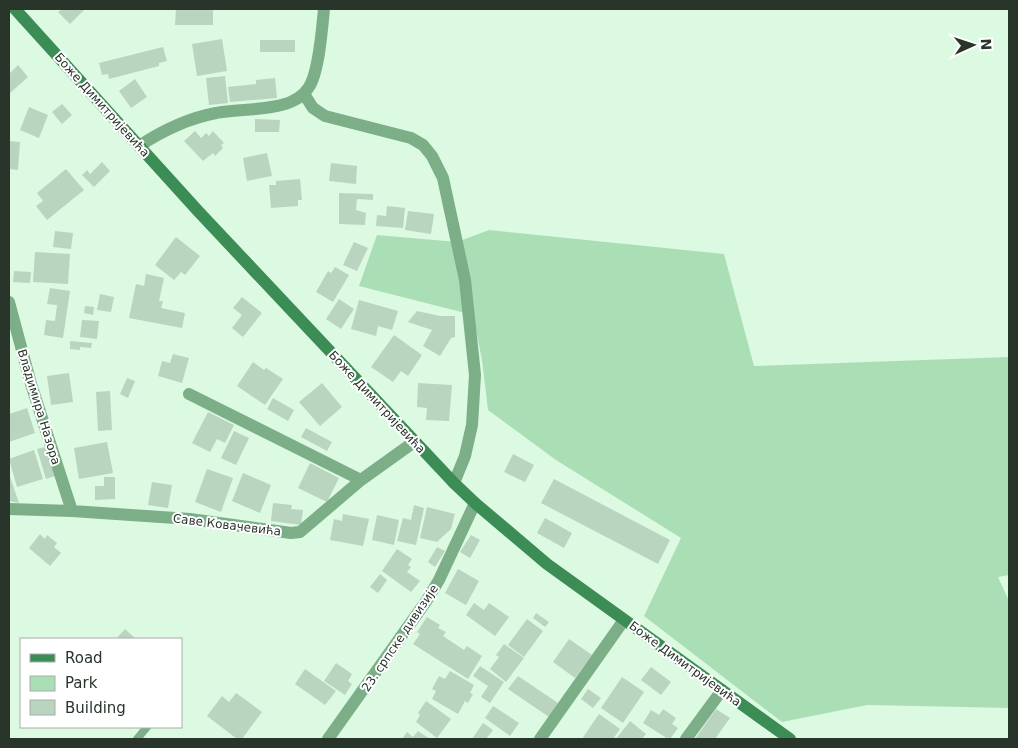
<svg xmlns="http://www.w3.org/2000/svg" width="1018" height="748" viewBox="0 0 1018 748" font-family="'DejaVu Sans',sans-serif">
  <rect width="100%" height="100%" fill="#dcf9e2"/>
  <path fill="#aadfb6" d="M489 230 724 254 754 366 1009 357V575L998 577 1009 601V708L867 705 782 722 644 616 681 538 556 460 488 410 482 360 473 315 359 286 377 235 457 242Z"/>
  <path fill="#b9d5bf" d="M62 9H85L70 24 58 12Z
    M176 9H213V25H175Z
    M222 39 227 71 197 76 192 44Z
    M260 40H295V52H260Z
    M163 47 167 61 159 63V66L109 79 108 74 102 75 99 63Z
    M18 65 28 77 9 94V74Z
    M225 76 228 103 209 105 206 78Z
    M275 78 277 98 230 102 228 87 256 84V80Z
    M135 79 147 97 131 108 119 91Z
    M62 104 72 115 62 124 52 112Z
    M29 107 48 115 39 138 20 130Z
    M255 119 280 120 279 132H255Z
    M195 131 201 138 206 133 209 136 213 131 224 143 221 145 223 148 215 156 213 153 203 161 184 141Z
    M9 141 20 142 18 170 9 169Z
    M267 153 272 176 247 181 243 158Z
    M102 162 110 171 94 187 82 175 87 170 90 174Z
    M331 163 357 166 356 184 329 181Z
    M66 169 84 190 47 220 36 206 43 201 37 193Z
    M300 179 302 200H298V206L271 208 269 185H276V181Z
    M339 193 373 194V200L357 199 356 210 366 213 365 225 339 224Z
    M387 206 405 208 403 228 376 226 377 215 386 216Z
    M408 211 434 214 431 234 405 230Z
    M55 231 73 233 71 249 53 247Z
    M176 237 200 256 185 275 181 272 174 280 155 265Z
    M354 242 368 248 357 271 343 265Z
    M35 252 70 254 68 284 33 282Z
    M335 267 349 275 333 302 316 292 328 271 331 273Z
    M14 271 31 272 30 283 13 282Z
    M146 274 164 278 159 301H163L161 308 185 313 182 328 129 318 136 284 144 286Z
    M50 288 70 291 63 338 44 335 46 320 55 321 57 305 47 304Z
    M100 294 114 297 111 312 97 310Z
    M242 297 262 313 243 337 232 328 242 315 233 308Z
    M339 299 354 309 341 329 326 319Z
    M359 300 398 311 392 330 378 326 376 336 351 329Z
    M85 306 94 307 93 315 84 313Z
    M417 311 440 316H455V337L451 338 440 356 423 346 432 330 408 322Z
    M82 320 99 321 97 339 80 337Z
    M394 335 422 355 408 376 401 371 393 382 371 367Z
    M70 341 92 343 91 348 80 347V350L70 349Z
    M173 354 189 358 182 383 158 376 162 361 170 363Z
    M253 362 264 370 266 368 283 379 265 405 237 386Z
    M69 373 73 402 51 405 47 376Z
    M127 378 135 381 128 398 120 394Z
    M322 383 342 407 320 426 299 402Z
    M418 383 452 385 449 421 426 420 427 408 417 407Z
    M110 391 112 430 98 431 96 392Z
    M273 398 294 410 288 421 267 409Z
    M27 408 35 433 9 442V414Z
    M208 412 234 425 225 443 217 439 210 452 192 443Z
    M306 428 332 442 327 451 301 437Z
    M234 431 249 438 236 465 221 458Z
    M107 442 113 473 79 479 74 448Z
    M49 446 58 475 46 479 37 449Z
    M34 450 43 479 17 487 9 459Z
    M513 454 534 465 525 482 504 472Z
    M310 463 339 478 327 502 298 488Z
    M207 469 233 478 221 512 195 502Z
    M243 473 271 485 260 513 232 501Z
    M9 474 19 503 9 501Z
    M104 477H115V499L95 500V486H104Z
    M554 479 670 540 658 564 541 503Z
    M152 482 172 485 168 508 148 505Z
    M273 503 292 505 291 509 303 510 301 525 271 521Z
    M414 505 424 508 416 545 397 541 403 518 411 520Z
    M427 507 455 514 451 529 437 542 420 538Z
    M343 514 369 519 363 546 330 540 334 519 342 521Z
    M377 515 399 520 394 545 372 540Z
    M545 518 572 533 564 548 537 533Z
    M40 534 45 539 47 535 57 543 54 547 61 553 50 566 29 548Z
    M471 535 480 540 470 558 460 552Z
    M437 547 445 551 435 567 428 562Z
    M397 549 412 559 408 565 411 567 407 572 420 581 411 592 382 571Z
    M458 569 479 581 466 605 445 593Z
    M380 574 387 580 378 593 370 587Z
    M474 603 484 610 489 603 509 617 495 636 466 615Z
    M536 613 549 622 545 627 533 618Z
    M427 617 440 625 438 628 446 632 443 636 464 650 467 646 482 656 468 679 413 644 420 634 417 632Z
    M527 619 543 631 524 657 508 645Z
    M125 629 136 639H116Z
    M569 639 592 655 575 678 553 662Z
    M504 644 524 658 506 682 490 669 499 657 496 655Z
    M336 663 352 674 348 681 352 684 345 695 324 681Z
    M480 666 504 682 490 703 481 697 488 686 473 676Z
    M651 667 671 682 661 695 641 680Z
    M305 669 336 691 325 705 295 684Z
    M450 671 474 685 470 693 473 694 468 703 465 701 458 714 432 699 436 691 432 689 439 676 445 679Z
    M518 676 558 703 549 717 508 689Z
    M622 677 644 692 623 723 601 708Z
    M588 689 601 698 593 708 581 699Z
    M236 693 262 712 242 739H237L207 716 222 696 229 702Z
    M426 701 451 719 437 738 416 722 420 715 418 713Z
    M493 706 519 723 510 736 485 718Z
    M663 709 676 718 672 724 678 728 670 739H668L643 723 651 710 659 715Z
    M716 709 730 718 715 739H695Z
    M599 714 620 729 613 739H582Z
    M630 721 646 734 642 739H616Z
    M483 723 493 730 486 739H472Z
    M418 731 430 739H402L407 732 413 737Z"/>
  <g fill="none" stroke-linecap="round" stroke-linejoin="round">
    <path stroke="#7cae88" stroke-width="8" d="M137 739 147 727"/>
    <path stroke="#7cae88" stroke-width="12" d="M304 94 313 108 325 116 411 138 423 145 432 156 443 178 465 280 475 375 472 425 465 456 454 483
      M139 146C162 131 189 118 216 113 243 107 293 114 309 87 319 72 322 29 324 9
      M9 302 31 384 72 511
      M189 394 361 480
      M9 509 72 511 190 519 291 533 300 532 361 480 414 442
      M328 739 427 600 439 580 475 503
      M540 739 624 620
      M686 739 722 690"/>
    <path stroke="#3c8c56" stroke-width="12" d="M15 9 198 211 454 483 475 503 547 564 790 739"/>
  </g>
  <g text-anchor="middle" stroke-width="4" stroke-linejoin="round" paint-order="stroke">
    <g font-size="12" fill="#29342b" stroke="#fff">
      <text transform="translate(102 105) rotate(48)" y="4">Боже Димитријевића</text>
      <text transform="translate(377 402) rotate(47)" y="4">Боже Димитријевића</text>
      <text transform="translate(39 407) rotate(73)" y="4">Владимира Назора</text>
      <text transform="translate(227 525) rotate(7)" y="4">Саве Ковачевића</text>
      <text transform="translate(400 638) rotate(-56)" y="4">23. српске дивизије</text>
      <text transform="translate(685 664) rotate(36)" y="4">Боже Димитријевића</text>
    </g>
  </g>
  <rect width="1018" height="748" fill="none" stroke="#29342b" stroke-width="20"/>
  <rect x="20" y="638" width="162" height="90" fill="#ffffff" stroke="#a9aeaa"/>
  <rect x="30" y="654" width="25" height="8" fill="#3c8c56" stroke="#a9aeaa"/>
  <text x="65" y="663" font-size="15" fill="#29342b">Road</text>
  <rect x="30" y="676" width="25" height="15" fill="#aadfb6" stroke="#a9aeaa"/>
  <text x="65" y="688" font-size="15" fill="#29342b">Park</text>
  <rect x="30" y="700" width="25" height="15" fill="#b9d5bf" stroke="#a9aeaa"/>
  <text x="65" y="713" font-size="15" fill="#29342b">Building</text>
  <g transform="translate(973 45) rotate(87)" stroke="#ffffff" stroke-width="4" paint-order="stroke">
  <path d="M0-4L9 19L0 12L-9 19Z" fill="#29342b"/>
  <text y="-8" font-size="14" font-weight="bold" text-anchor="middle" fill="#29342b">N</text>
  </g>
</svg>
